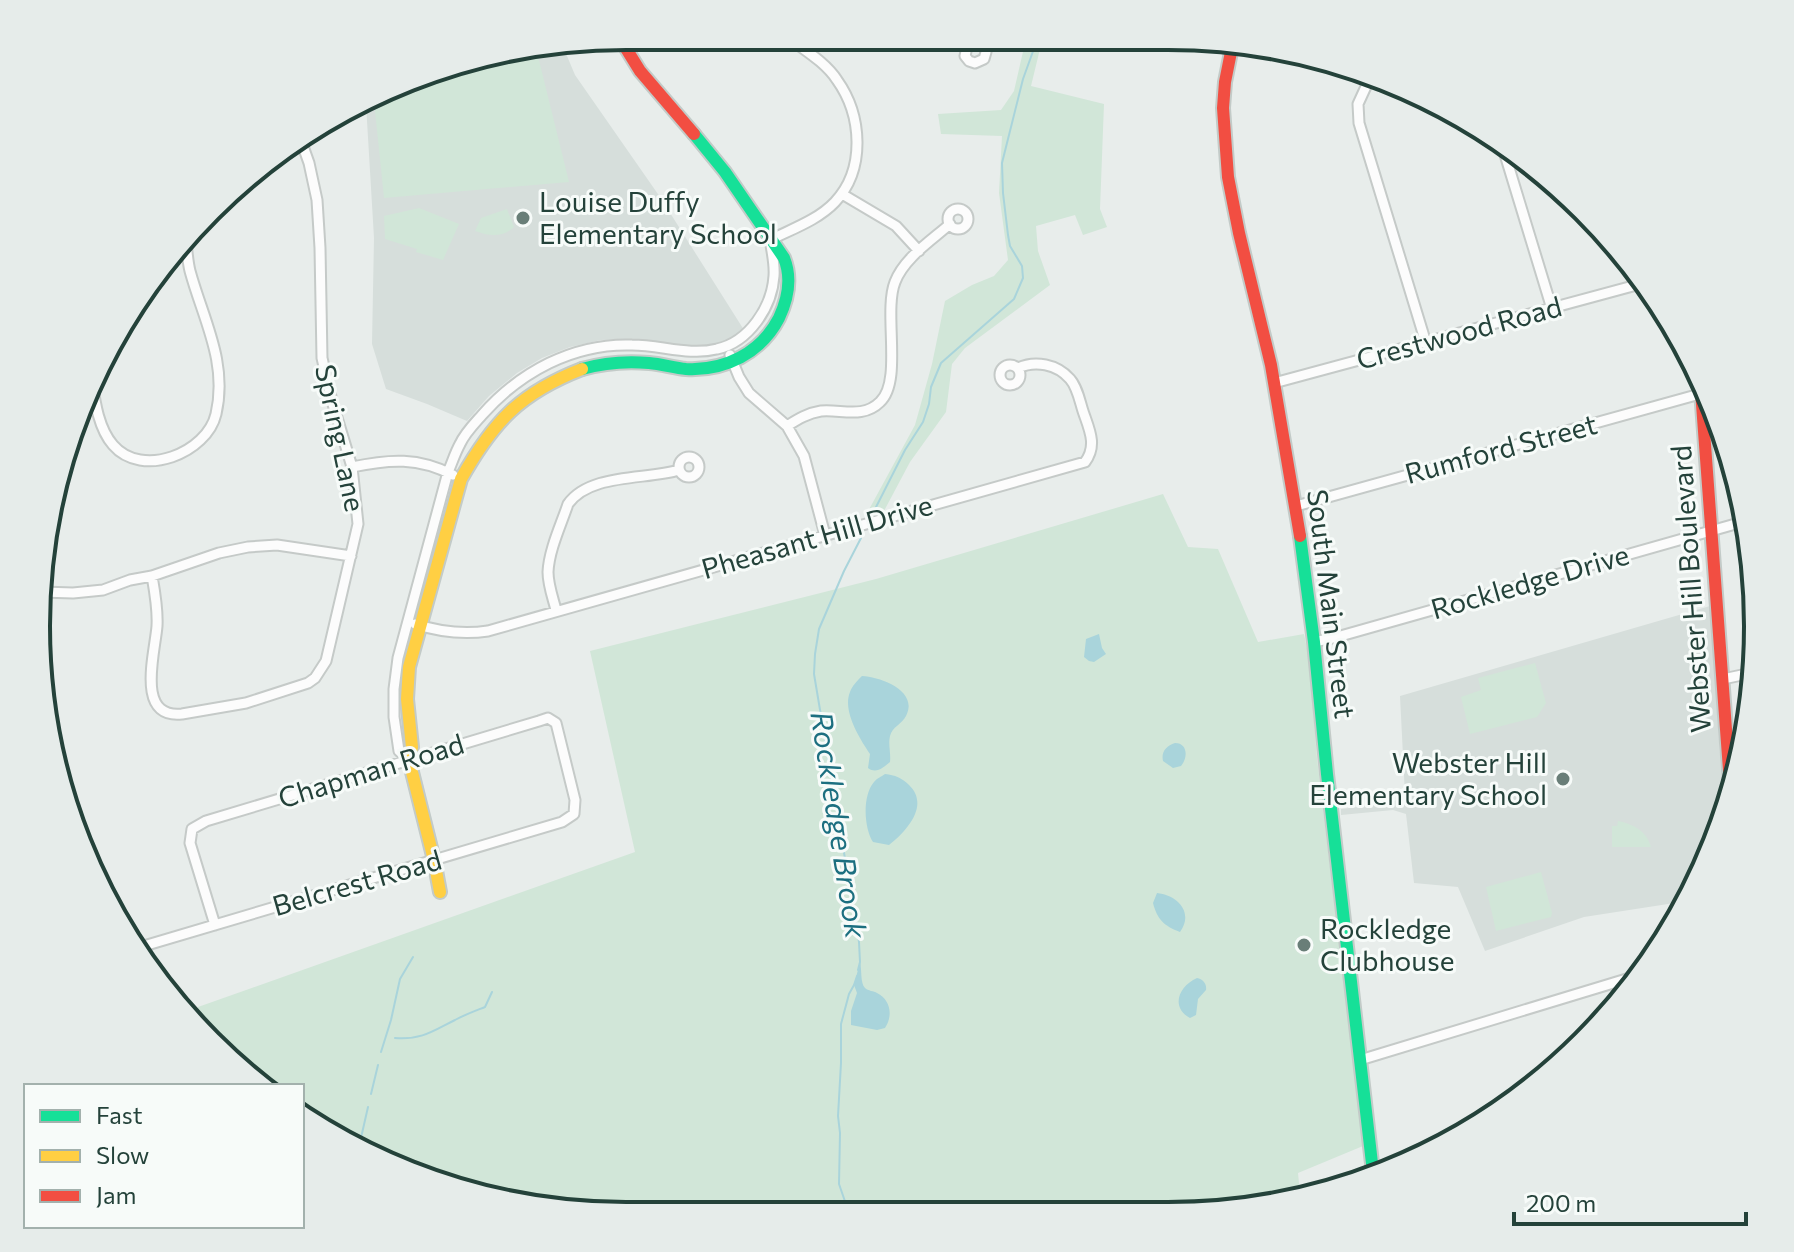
<svg xmlns="http://www.w3.org/2000/svg" width="1794" height="1252" viewBox="0 0 1794 1252" font-family="Commissioner,sans-serif">
  <rect width="100%" height="100%" fill="#e8edeb"/>
  <path fill="#d6dedb" d="M562 44 575 75 660 197 744 330 728 340 704 347H685L654 341 622 339 601 340 570 347 542 358 517 373 489 396 467 421 427 404 386 389 372 344 374 238 366 104 473 56Z
    M1710 606 1724 816 1697 887 1690 898 1668 904 1584 917 1485 951 1458 887 1414 883 1406 814 1393 810 1341 815V809L1391 803 1405 795 1400 696Z"/>
  <path fill="#d1e6d8" d="M1025 43H1044L1039 53 1031 86 1104 104 1100 209 1107 227 1083 235 1075 215 1036 226 1038 251 1050 285 965 348 952 364 946 412 910 462 884 511 866 515 915 425 932 364 945 301 972 285 994 276 1008 260 999 193 1002 136 941 134 938 114 1001 110 1014 91Z
    M536 48 569 182 384 198 374 101 473 56Z
    M419 208 459 224 443 260 416 252 417 249 385 239 384 216Z
    M507 209 514 227C502 238 489 236 475 231L481 218Z
    M1163 494 1188 547 1218 549 1258 642 1304 634 1309 658 1317 758 1363 1146 1298 1173 1300 1194 1245 1211 588 1215 474 1196 365 1155 302 1116V1086H258L197 1029 198 1007 635 852 590 651 876 579Z
    M1535 663 1546 703 1537 717 1470 734 1461 697 1481 690 1478 678Z
    M1618 821C1633 824 1647 831 1651 847H1612V826H1617Z
    M1541 872 1552 913 1551 917 1496 931 1486 887Z"/>
  <path fill="#a9d4db" d="M1099 634 1102 648 1106 654 1094 662 1089 661 1084 657 1086 639Z
    M862 676C881 677 919 691 906 716 902 724 892 727 890 736 888 744 891 753 890 762 883 768 876 774 868 768L870 754C860 739 842 711 850 692 852 686 858 680 862 676Z
    M1175 743C1188 743 1188 758 1181 766L1173 768 1163 761C1161 752 1166 746 1175 743Z
    M885 774C895 775 902 778 909 785 930 805 907 831 889 845L873 842C864 828 862 796 874 782 877 778 881 777 885 774Z
    M1157 893C1178 895 1194 913 1180 932 1164 926 1157 919 1153 903Z
    M860 962C862 968 860 983 865 988 868 991 874 991 877 993 891 1000 893 1016 885 1028L877 1030 851 1025V1011L857 993 854 985Z
    M1197 978C1203 979 1207 984 1206 990L1198 999 1196 1015 1190 1018C1170 1007 1179 986 1197 978Z"/>
  <g fill="none" stroke-linecap="round" stroke-linejoin="round">
    <path stroke="#a9d4db" stroke-width="2" d="M873 513 905 450 923 422 929 404 931 387 941 363 1014 299 1023 278 1022 266 1010 246 1008 235 1003 193 1002 163 1023 79 1036 43
      M858 970 860 962 859 942 814 674 815 654 819 629 844 571 861 538
      M395 1038C422 1040 433 1031 455 1020 464 1015 475 1011 485 1007L492 992
      M381 1052 391 1020 400 979 413 957
      M371 1094 378 1065
      M358 1151 368 1107
      M849 1213 839 1184 840 1133 838 1116 841 1063V1024L849 994 854 985 857 976"/>
    <defs>
      <path id="street" d="M968 42 965 56 969 61 975 63 984 59 986 52 984 46 977 42
        M1369 80 1358 104 1359 123 1426 343
        M1503 148 1552 309
        M842 194 896 226 919 251
        M948 219a10 10 0 1 1 20 0a10 10 0 1 1-20 0Z
        M730 355 739 377 749 393 787 426 804 456 825 535
        M1000 375a10 10 0 1 1 20 0a10 10 0 1 1-20 0Z
        M92 382C95 403 99 429 113 445 142 479 207 453 216 414 228 362 203 319 190 271 187 259 187 247 185 235
        M1274 383 1644 283
        M787 426C798 419 808 413 821 411 841 409 863 419 880 402 903 381 883 312 895 282 904 258 932 240 950 224
        M679 467a10 10 0 1 1 20 0a10 10 0 1 1-20 0Z
        M352 467C390 459 418 457 453 475
        M1296 506 1707 392
        M152 576C155 593 158 609 157 626 155 653 135 719 182 714L246 703 308 683 315 678 326 661 358 524 352 467 332 401 322 358 320 248 317 200 309 163 299 135
        M42 592 73 593 103 590 130 580 152 576 219 553 248 547 277 545 351 556
        M556 610C553 598 548 585 548 572 549 550 561 525 568 504 590 473 646 480 679 470
        M415 624C440 632 462 635 488 631L1085 462C1097 446 1090 431 1084 414 1080 403 1078 388 1070 379 1057 364 1035 360 1018 368
        M1314 642 1337 637 1746 521
        M1723 679 1756 672
        M409 760 399 751 394 717V689L398 658 448 472C452 463 455 453 460 444 465 433 474 424 482 415 520 372 573 343 632 345 661 345 689 356 717 349 749 342 772 307 774 276 775 264 772 252 770 240 792 229 818 220 835 202 866 169 862 115 837 80 826 63 806 51 790 39
        M137 948C279 906 420 864 562 822L574 814 575 800 556 723 548 718 539 721 206 821 192 829 190 843 215 925
        M1360 1060 1643 974"/>
      <path id="fast" d="M582 369C603 363 627 361 649 363 662 364 674 368 686 369 725 371 761 353 779 318 788 299 792 278 784 258L725 172 694 134
        M1300 536 1314 642 1327 774 1373 1172"/>
      <path id="slow" d="M440 892 434 860 409 760 412 747 407 699 409 667 461 479C493 422 520 393 582 369"/>
      <path id="jam" d="M619 37 640 71 694 134
        M1232 47 1225 82 1223 108 1228 177 1239 233 1271 365 1300 536
        M1700 377 1731 797"/>
    </defs>
    <use href="#street" stroke="#c5cac8" stroke-width="13"/>
    <use href="#fast" stroke="#c3cbc8" stroke-width="16"/>
    <use href="#slow" stroke="#c3cbc8" stroke-width="16"/>
    <use href="#jam" stroke="#c3cbc8" stroke-width="16"/>
    <use href="#street" stroke="#fcfcfc" stroke-width="9"/>
    <use href="#fast" stroke="#16e098" stroke-width="12"/>
    <use href="#slow" stroke="#ffcf43" stroke-width="12"/>
    <use href="#jam" stroke="#f24e42" stroke-width="12"/>
  </g>
  <g fill="#697e78" stroke="#f7fbf9" stroke-width="3">
    <circle cx="523" cy="218" r="8"/>
    <circle cx="1563" cy="779" r="8"/>
    <circle cx="1304" cy="945" r="8"/>
  </g>
  <g text-anchor="middle" stroke-width="6" stroke-linejoin="round" paint-order="stroke">
    <g font-size="28" fill="#24423a" stroke="#f7fbf9" text-anchor="start">
      <text x="539" y="212">Louise Duffy<tspan x="539" dy="32">Elementary School</tspan></text>
      <text x="1547" y="773" text-anchor="end">Webster Hill<tspan x="1547" dy="32">Elementary School</tspan></text>
      <text x="1320" y="939">Rockledge<tspan x="1320" dy="32">Clubhouse</tspan></text>
    </g>
    <g font-size="28" fill="#24423a" stroke="#f7fbf9">
      <text transform="translate(1459 333) rotate(-15)" y="10">Crestwood Road</text>
      <text transform="translate(340 438) rotate(78)" y="10">Spring Lane</text>
      <text transform="translate(1501 449) rotate(-15)" y="10">Rumford Street</text>
      <text transform="translate(817 537) rotate(-16)" y="10">Pheasant Hill Drive</text>
      <text transform="translate(1530 582) rotate(-16)" y="10">Rockledge Drive</text>
      <text transform="translate(1691 589) rotate(-94)" y="10">Webster Hill Boulevard</text>
      <text transform="translate(1331 604) rotate(83)" y="10">South Main Street</text>
      <text transform="translate(371 771) rotate(-17)" y="10">Chapman Road</text>
      <text transform="translate(357 883) rotate(-16)" y="10">Belcrest Road</text>
    </g>
    <g font-size="30" font-style="italic" fill="#1c6f80" stroke="#f7fbf9">
      <text transform="translate(838 825) rotate(81)" y="10">Rockledge Brook</text>
    </g>
  </g>
  <path d="M0 0H1794V1252H0ZM626 50H1168A576 576 0 0 1 1744 626V626A576 576 0 0 1 1168 1202H626A576 576 0 0 1 50 626V626A576 576 0 0 1 626 50Z" fill="#e6ecea" fill-rule="evenodd"/>
  <path fill="none" stroke="#24423a" stroke-width="4" d="M626 50H1168A576 576 0 0 1 1744 626V626A576 576 0 0 1 1168 1202H626A576 576 0 0 1 50 626V626A576 576 0 0 1 626 50Z"/>
  <rect x="24" y="1084" width="280" height="144" fill="#f7fbf9" stroke="#a3b1ad" stroke-width="2"/>
  <rect x="40" y="1110" width="40" height="12" fill="#16e098" stroke="#a3b1ad" stroke-width="2"/>
  <text x="96" y="1124" font-size="24" fill="#24423a">Fast</text>
  <rect x="40" y="1150" width="40" height="12" fill="#ffcf43" stroke="#a3b1ad" stroke-width="2"/>
  <text x="96" y="1164" font-size="24" fill="#24423a">Slow</text>
  <rect x="40" y="1190" width="40" height="12" fill="#f24e42" stroke="#a3b1ad" stroke-width="2"/>
  <text x="96" y="1204" font-size="24" fill="#24423a">Jam</text>
  <path d="M1514 1212v12h232v-12" fill="none" stroke="#24423a" stroke-width="4"/>
  <text x="1526" y="1212" font-size="24" fill="#24423a" stroke="#f7fbf9" stroke-width="6" paint-order="stroke">200 m</text>
</svg>
